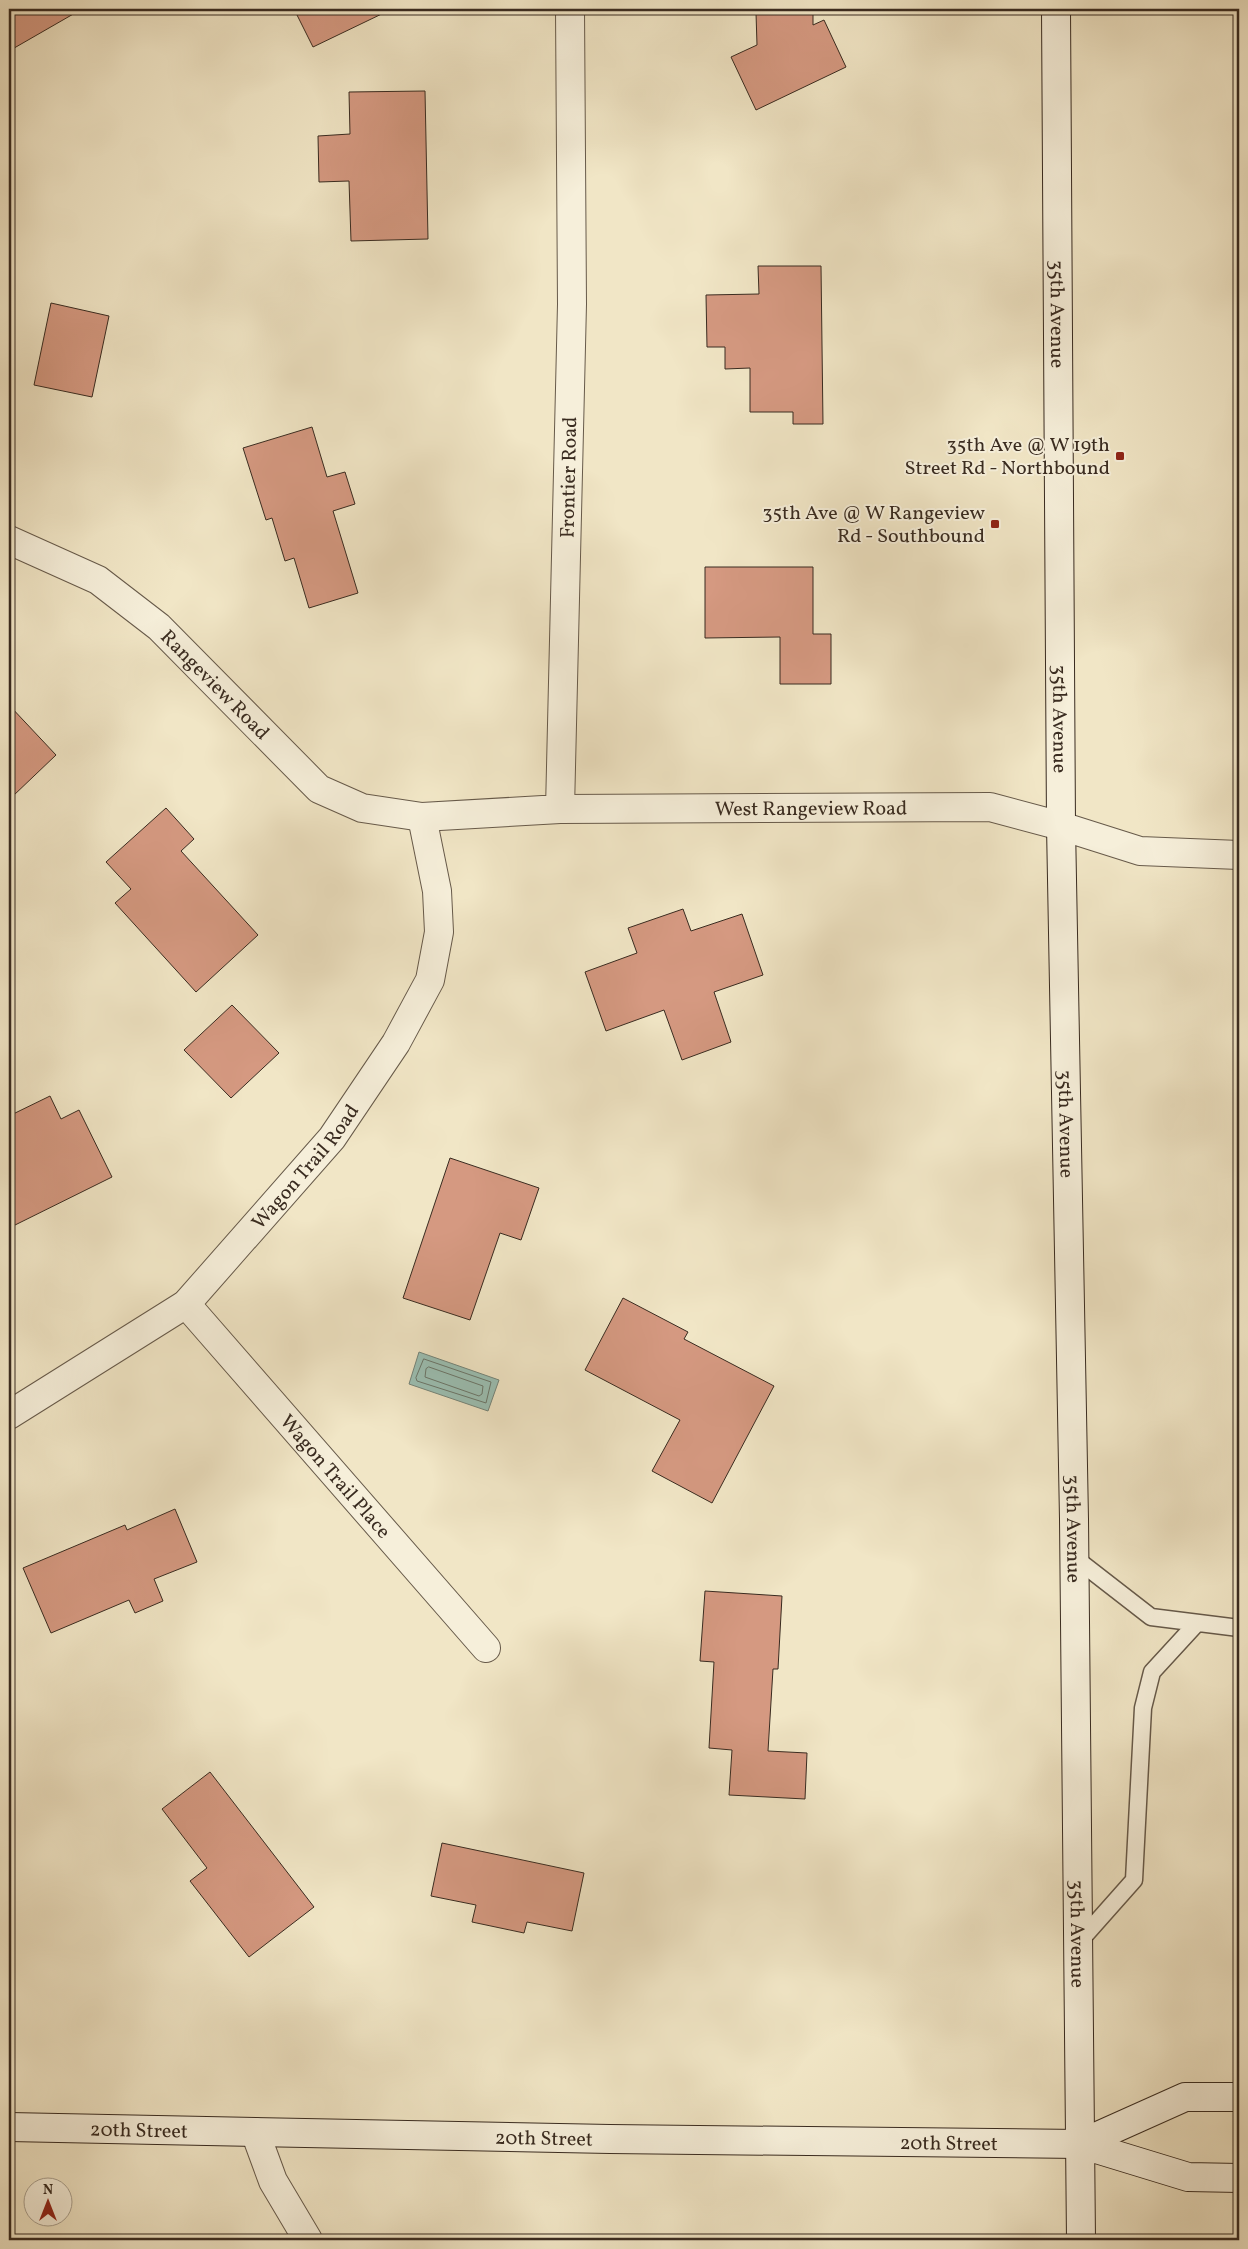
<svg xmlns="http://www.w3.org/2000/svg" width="1248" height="2249" viewBox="0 0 1248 2249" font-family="Vollkorn,serif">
  <rect width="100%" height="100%" fill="#f1e6c6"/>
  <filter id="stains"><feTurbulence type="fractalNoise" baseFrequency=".004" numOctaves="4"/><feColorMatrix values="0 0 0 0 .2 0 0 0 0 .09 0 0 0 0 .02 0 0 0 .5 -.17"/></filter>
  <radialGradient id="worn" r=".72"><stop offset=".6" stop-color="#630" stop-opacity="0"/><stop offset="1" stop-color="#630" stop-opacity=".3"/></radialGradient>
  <path fill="#9bc0b4" stroke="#748479" d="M419 1352 499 1380 488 1411 409 1384Z"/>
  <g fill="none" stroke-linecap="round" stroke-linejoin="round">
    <path stroke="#6a766a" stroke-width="1" d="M424 1359 491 1382 486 1403 417 1381 416 1378Z
      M429 1367 483 1386 482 1394 479 1396 425 1377 426 1369Z"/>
  </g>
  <path fill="#d59981" stroke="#392b20" d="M9 9H82L9 51Z
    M294 9H392L313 47Z
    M750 9H821H813V25L824 20 846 67 756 110 731 57 757 45 756 13H750Z
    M425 91 428 239 351 241 349 181 319 182 318 136 350 134 349 92Z
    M758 266H821L823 424H793V412H750V368L725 369V347H707L706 295 759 294Z
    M51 303 109 316 92 397 34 385Z
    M312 427 327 477 345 472 355 504 333 511 358 593 309 608 294 558 285 561 272 518 266 520 243 448Z
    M705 567H813V634H831V684H780V637L705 638Z
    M9 705 56 755 13 796 9 792Z
    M166 808 194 839 181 851 258 935 196 992 115 903 131 889 106 862Z
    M683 909 691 931 742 914 763 975 714 992 731 1042 682 1060 664 1010 606 1031 585 972 637 953 628 928Z
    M232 1005 279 1053 231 1098 184 1050Z
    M50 1096 61 1119 79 1110 112 1177 9 1228V1116Z
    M450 1158 539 1188 521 1240 500 1233 470 1320 403 1298Z
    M623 1298 688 1332 684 1339 774 1386 712 1503 652 1471 680 1420 585 1370Z
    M175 1509 197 1562 154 1579 163 1601 135 1613 129 1600 51 1633 23 1568 125 1525 127 1530Z
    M705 1591 782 1596 778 1669H773L768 1751 807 1753 805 1799 729 1795 732 1750 709 1748 714 1662 700 1661Z
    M210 1772 314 1907 249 1957 190 1881 207 1868 162 1809Z
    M442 1843 584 1873 572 1931 527 1922 524 1933 472 1922 476 1905 431 1896Z"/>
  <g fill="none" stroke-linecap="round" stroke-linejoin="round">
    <defs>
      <path id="lane" d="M1075 1558 1151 1617 1239 1628
        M1079 1942 1134 1880 1143 1708 1152 1672 1197 1623"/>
      <g id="street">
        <path id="s1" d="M9 540 98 580 159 627 319 789 362 808 422 817 560 809 572 304 570 9"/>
        <path id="s2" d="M560 809 990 807 1061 826 1140 851 1239 855"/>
        <path id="s3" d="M186 1304 486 1648"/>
        <path id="s4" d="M9 1415 186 1304 332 1138 396 1043 430 980 439 932 437 891 422 817"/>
        <path d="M255 2132 273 2181 308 2240"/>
      </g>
      <g id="secondary">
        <path id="s5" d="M1056 9 1061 826 1074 1519 1081 2240"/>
        <path id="s6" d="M9 2127 610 2139 1080 2144 1188 2177 1239 2178"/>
        <path d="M1080 2144 1185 2097H1239"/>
      </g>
    </defs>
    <use href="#lane" stroke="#675a4a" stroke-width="19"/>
    <use href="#street" stroke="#675a4a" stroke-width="30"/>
    <use href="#secondary" stroke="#392b20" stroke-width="30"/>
    <use href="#lane" stroke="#f6efda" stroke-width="16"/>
    <use href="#street" stroke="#f6efda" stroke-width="28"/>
    <use href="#secondary" stroke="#f6efda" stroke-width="28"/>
  </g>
  <g fill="#8f2418" stroke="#f6efda" stroke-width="2">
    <rect x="1115" y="451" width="10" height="10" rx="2.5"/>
    <rect x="990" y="519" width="10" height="10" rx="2.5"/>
  </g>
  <g text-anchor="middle" stroke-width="4" stroke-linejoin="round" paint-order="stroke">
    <g font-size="20" fill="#392b20" stroke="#f6efda">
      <text dy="7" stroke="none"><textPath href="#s5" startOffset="305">35th Avenue</textPath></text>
      <text dy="7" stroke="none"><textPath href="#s1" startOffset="980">Frontier Road</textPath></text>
      <text dy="7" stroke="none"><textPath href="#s1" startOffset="255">Rangeview Road</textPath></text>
      <text dy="7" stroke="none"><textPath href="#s5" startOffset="710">35th Avenue</textPath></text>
      <text dy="7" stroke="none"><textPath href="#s2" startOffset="251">West Rangeview Road</textPath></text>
      <text dy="7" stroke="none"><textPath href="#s5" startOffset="1115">35th Avenue</textPath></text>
      <text dy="7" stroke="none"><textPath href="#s4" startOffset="391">Wagon Trail Road</textPath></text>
      <text dy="7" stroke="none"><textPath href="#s3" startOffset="228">Wagon Trail Place</textPath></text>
      <text dy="7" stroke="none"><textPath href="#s5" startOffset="1520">35th Avenue</textPath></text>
      <text dy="7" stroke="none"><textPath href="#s5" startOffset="1925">35th Avenue</textPath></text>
      <text dy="7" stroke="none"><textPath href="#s6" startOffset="130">20th Street</textPath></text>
      <text dy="7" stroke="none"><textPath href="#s6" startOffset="535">20th Street</textPath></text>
      <text dy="7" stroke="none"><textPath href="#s6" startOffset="940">20th Street</textPath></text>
    </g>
    <g font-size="20" fill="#392b20" stroke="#f6efda" text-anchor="end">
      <text x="1110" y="451">35th Ave @ W 19th<tspan x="1110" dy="23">Street Rd - Northbound</tspan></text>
      <text x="985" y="519">35th Ave @ W Rangeview<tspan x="985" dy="23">Rd - Southbound</tspan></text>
    </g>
  </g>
  <rect width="1248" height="2249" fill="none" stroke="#f1e6c6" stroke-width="30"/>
  <rect x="10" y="10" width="1228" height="2229" fill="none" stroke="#392b20" stroke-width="2.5"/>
  <rect x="15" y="15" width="1218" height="2219" fill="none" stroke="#392b20"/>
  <g transform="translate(48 2202)"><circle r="24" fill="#f6efda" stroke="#aaa190"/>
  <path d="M0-4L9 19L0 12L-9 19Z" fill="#8f2418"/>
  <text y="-8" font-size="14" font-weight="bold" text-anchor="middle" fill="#392b20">N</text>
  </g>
  <rect width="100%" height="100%" filter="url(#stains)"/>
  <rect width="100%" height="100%" fill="url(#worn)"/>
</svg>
